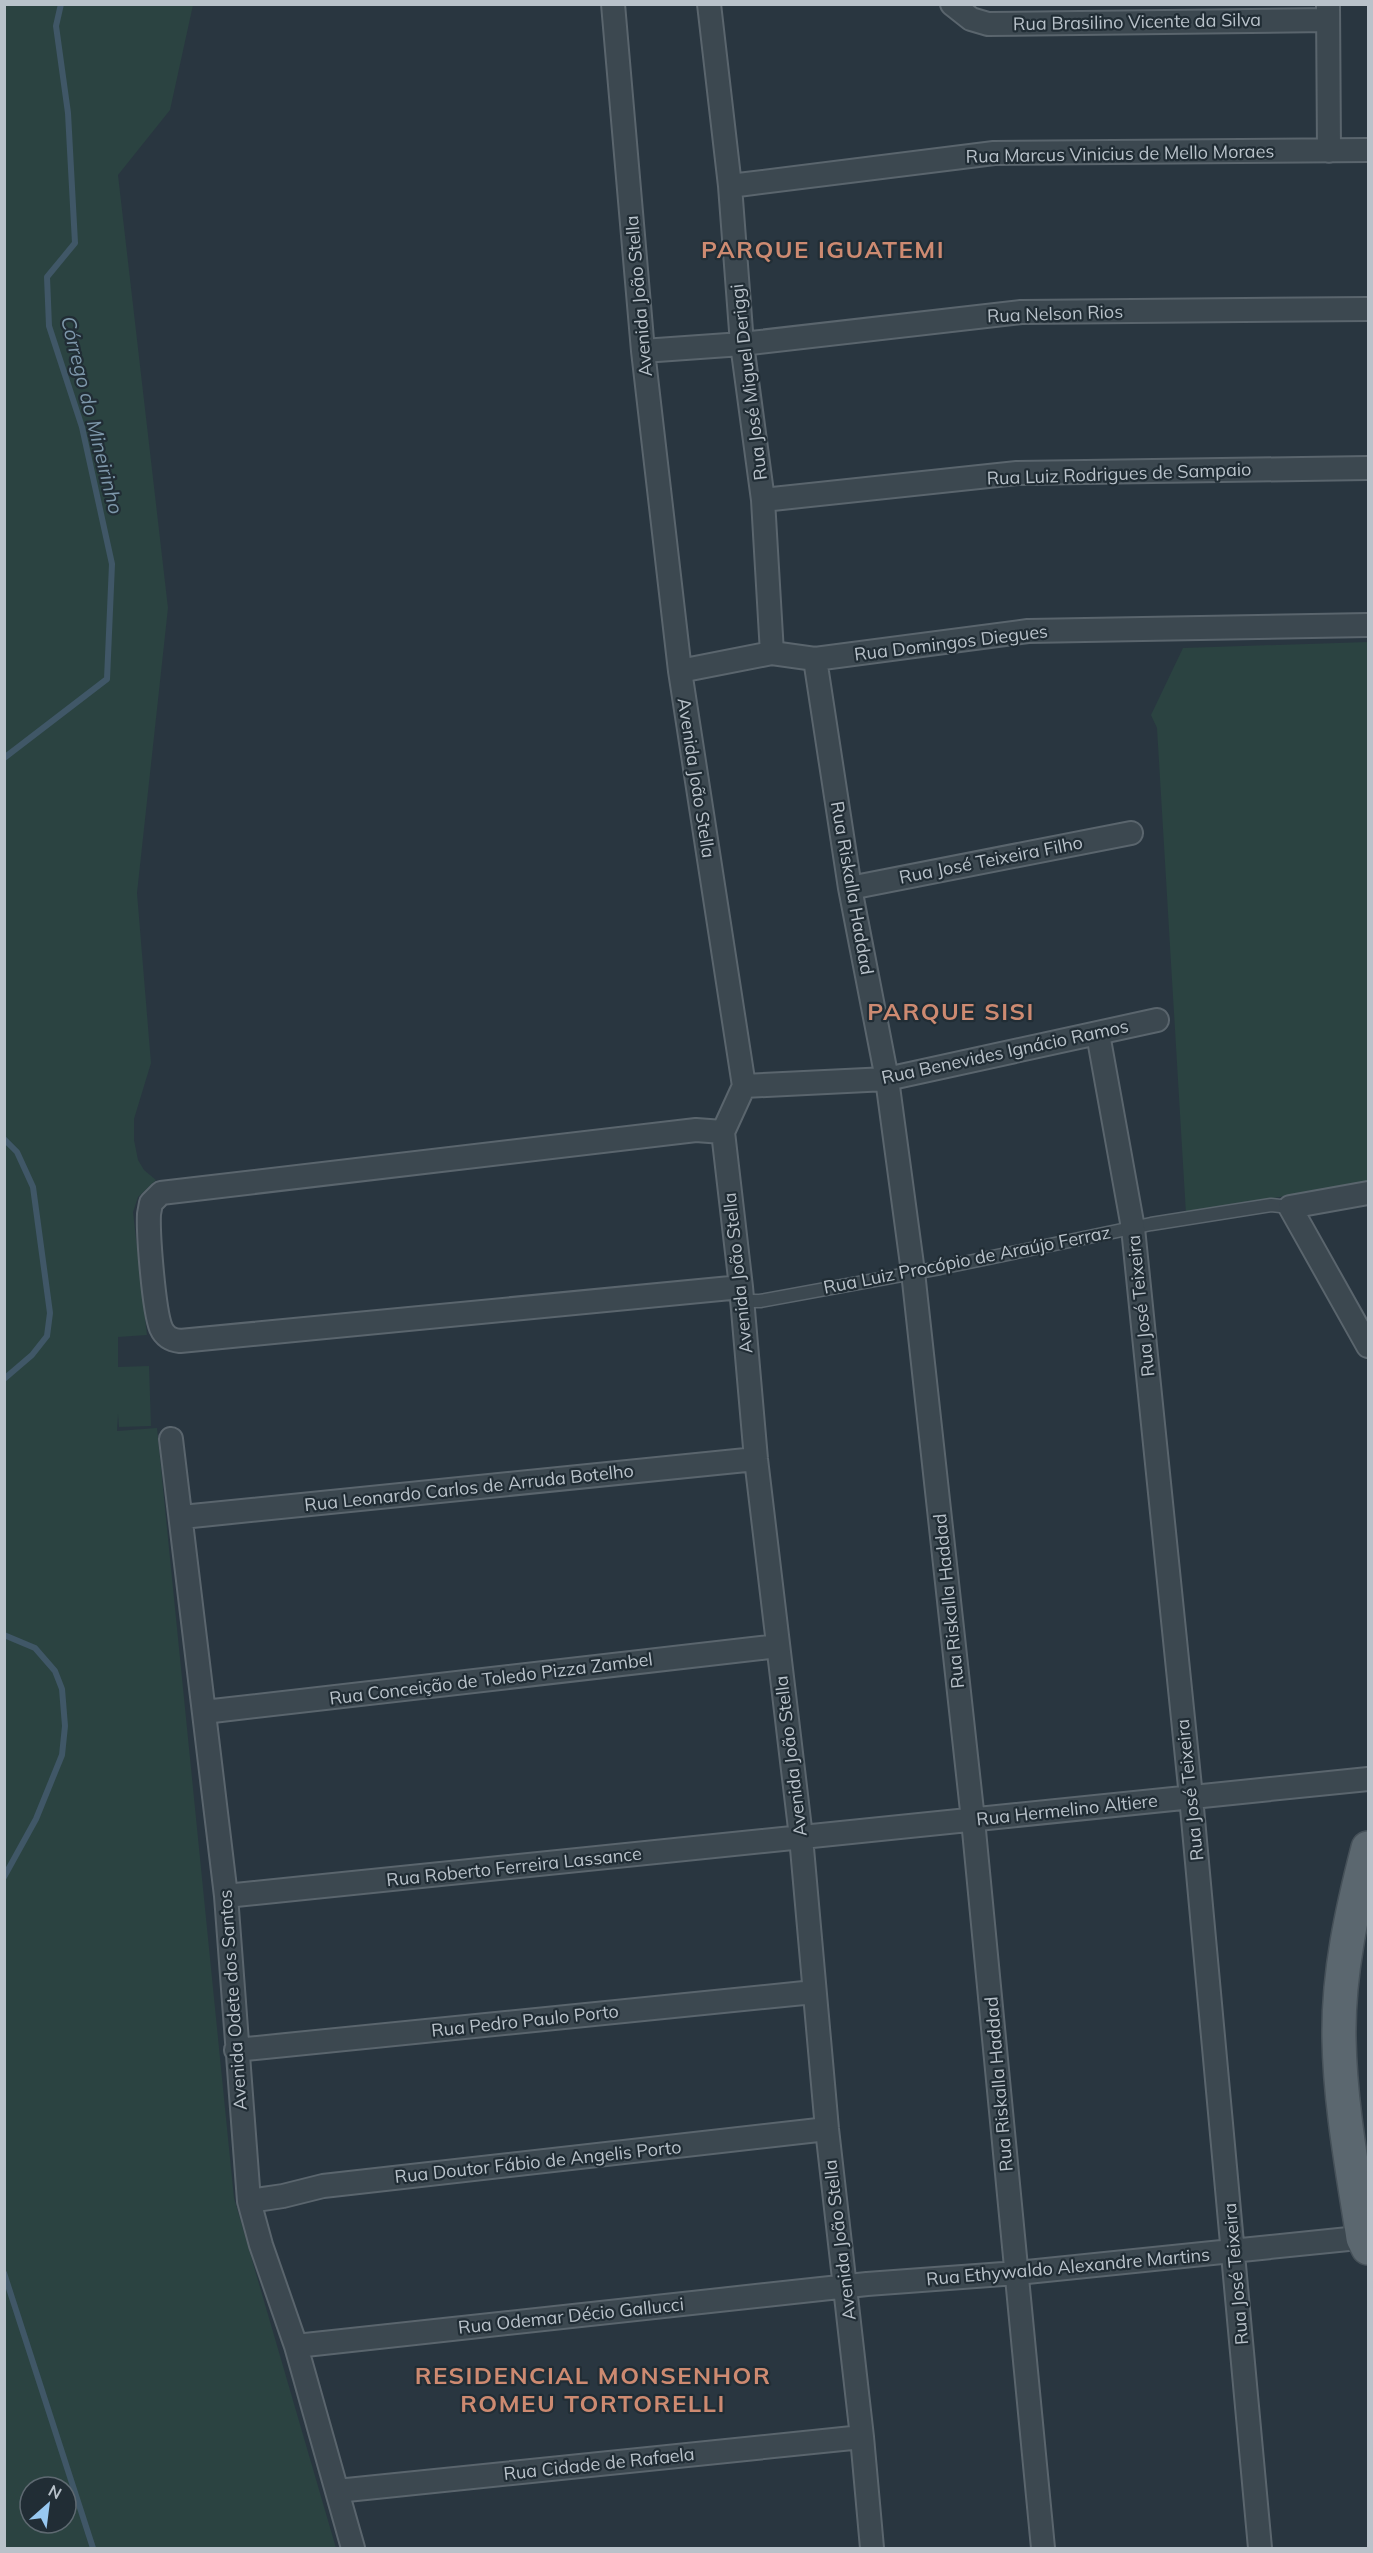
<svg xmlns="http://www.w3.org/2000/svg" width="1373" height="2553" viewBox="0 0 1373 2553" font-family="Mulish,sans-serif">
  <rect width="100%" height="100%" fill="#293640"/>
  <path fill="#2b4341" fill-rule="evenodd" d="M5 4 193 5 170 110 118 175 168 608 137 893 151 1063 134 1119V1140L138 1160 144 1170 156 1180 138 1197 133 1212 147 1335 118 1337V1367L149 1366 151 1426 119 1427 118 1414 117 1431 157 1428 234 2198 336 2548H5ZM30 2487H66V2523H30Z
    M1368 642V1181L1186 1214 1157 728 1151 715 1183 648Z"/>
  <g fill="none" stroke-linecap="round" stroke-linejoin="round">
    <path stroke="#405767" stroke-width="6" d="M4 758 107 679 112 564 82 427 49 326 47 277 75 243 68 113 56 26 61 4
      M4 1139 17 1152 33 1187 50 1313 47 1336 32 1355 4 1379
      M4 1635 35 1648 55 1671 62 1689 65 1726 62 1755 36 1819 4 1877
      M4 2273 93 2548"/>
    <defs>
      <path id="service" d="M743 1301H760L940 1268 1151 1224 1271 1205 1290 1207"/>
      <path id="minor" d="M613 4 643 351 680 671 744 1086 723 1132 741 1287 756 1459 801 1837 827 2129 862 2437 872 2548
        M709 4 730 186 742 344 763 500 772 653
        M952 4 971 19 988 24 1328 20
        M1328 5 1329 151
        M730 186 994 153 1368 150
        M643 351 742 344 1021 312 1368 309
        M763 500 1017 473 1368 468
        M815 659 850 888 887 1079 913 1272 973 1820 1043 2548
        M680 671 772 653 815 659 1028 631 1368 625
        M850 888 1131 833
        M1098 1034 1133 1228 1191 1797 1260 2548
        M744 1086 887 1079 1157 1020
        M723 1132 696 1130 161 1193 151 1203 149 1214C148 1235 154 1311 161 1328 165 1337 171 1340 180 1341L741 1287
        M1368 1193 1290 1207 1368 1346
        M171 1439 226 1896 249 2201 261 2245 296 2346 353 2548
        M182 1517 756 1459
        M204 1712 778 1646
        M226 1896 1368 1779
        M236 2050 814 1992
        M249 2201 283 2196 323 2186 827 2129
        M296 2346 867 2284 1017 2273 1368 2237
        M337 2491 862 2437"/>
      <path id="primary" d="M1368 1848C1352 1910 1338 1973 1339 2038 1340 2105 1353 2172 1363 2238L1368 2248"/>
    </defs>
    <use href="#service" stroke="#5a656d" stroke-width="15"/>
    <use href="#minor" stroke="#5a656d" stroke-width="26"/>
    <use href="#primary" stroke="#465159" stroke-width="36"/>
    <use href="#service" stroke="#3c4850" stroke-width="12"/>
    <use href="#minor" stroke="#3c4850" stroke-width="22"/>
    <use href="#primary" stroke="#5b676f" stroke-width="33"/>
  </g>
  <g text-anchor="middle" stroke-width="4.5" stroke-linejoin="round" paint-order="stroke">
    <g font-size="18" fill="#b9c2ca" stroke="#212d35">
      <text transform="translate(1137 22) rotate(-1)" y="6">Rua Brasilino Vicente da Silva</text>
      <text transform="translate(1120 154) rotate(-1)" y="6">Rua Marcus Vinicius de Mello Moraes</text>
      <text transform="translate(639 296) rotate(-95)" y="6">Avenida João Stella</text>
      <text transform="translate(1055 314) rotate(-2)" y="6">Rua Nelson Rios</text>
      <text transform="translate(749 382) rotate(-97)" y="6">Rua José Miguel Deriggi</text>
      <text transform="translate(1119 474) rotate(-2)" y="6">Rua Luiz Rodrigues de Sampaio</text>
      <text transform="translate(951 643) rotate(-7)" y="6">Rua Domingos Diegues</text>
      <text transform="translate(696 778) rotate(81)" y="6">Avenida João Stella</text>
      <text transform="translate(991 860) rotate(-11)" y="6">Rua José Teixeira Filho</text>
      <text transform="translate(852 888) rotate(80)" y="6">Rua Riskalla Haddad</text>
      <text transform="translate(1005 1052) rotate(-12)" y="6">Rua Benevides Ignácio Ramos</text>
      <text transform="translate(967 1260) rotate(-11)" y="6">Rua Luiz Procópio de Araújo Ferraz</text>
      <text transform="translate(738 1273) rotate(-96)" y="6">Avenida João Stella</text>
      <text transform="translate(1141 1306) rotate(-96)" y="6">Rua José Teixeira</text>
      <text transform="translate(469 1488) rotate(-6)" y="6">Rua Leonardo Carlos de Arruda Botelho</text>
      <text transform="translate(949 1601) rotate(-96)" y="6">Rua Riskalla Haddad</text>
      <text transform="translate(491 1679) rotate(-7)" y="6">Rua Conceição de Toledo Pizza Zambel</text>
      <text transform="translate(791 1756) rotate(-97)" y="6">Avenida João Stella</text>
      <text transform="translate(1190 1790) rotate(-96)" y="6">Rua José Teixeira</text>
      <text transform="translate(1067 1810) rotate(-6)" y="6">Rua Hermelino Altiere</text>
      <text transform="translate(514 1867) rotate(-6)" y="6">Rua Roberto Ferreira Lassance</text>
      <text transform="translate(233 2000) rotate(-94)" y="6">Avenida Odete dos Santos</text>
      <text transform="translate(525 2021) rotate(-6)" y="6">Rua Pedro Paulo Porto</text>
      <text transform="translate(999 2084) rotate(-95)" y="6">Rua Riskalla Haddad</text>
      <text transform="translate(538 2162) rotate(-6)" y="6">Rua Doutor Fábio de Angelis Porto</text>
      <text transform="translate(840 2240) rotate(-97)" y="6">Avenida João Stella</text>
      <text transform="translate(1068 2267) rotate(-5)" y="6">Rua Ethywaldo Alexandre Martins</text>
      <text transform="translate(1236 2274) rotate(-95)" y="6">Rua José Teixeira</text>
      <text transform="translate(571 2316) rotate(-6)" y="6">Rua Odemar Décio Gallucci</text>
      <text transform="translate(599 2464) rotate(-6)" y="6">Rua Cidade de Rafaela</text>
    </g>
    <g font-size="20" font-style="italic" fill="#7d97aa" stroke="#212d35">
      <text transform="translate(92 415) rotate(76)" y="7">Córrego do Mineirinho</text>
    </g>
    <g font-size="24" font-weight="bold" letter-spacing="1.5" fill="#cd8a71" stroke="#212d35">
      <text x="823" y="258">PARQUE IGUATEMI</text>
      <text x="951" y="1020">PARQUE SISI</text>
      <text x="593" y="2384">RESIDENCIAL MONSENHOR<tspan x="593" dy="28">ROMEU TORTORELLI</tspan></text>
    </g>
  </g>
  <rect width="1373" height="2553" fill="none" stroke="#b9c2ca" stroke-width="12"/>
  <g transform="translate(48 2505) rotate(28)"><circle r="28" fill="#212d35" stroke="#5e6971" stroke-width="1.5"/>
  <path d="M0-4.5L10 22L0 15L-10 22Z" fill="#98c8f0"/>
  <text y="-9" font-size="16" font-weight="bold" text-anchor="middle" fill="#b9c2ca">N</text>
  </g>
</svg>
